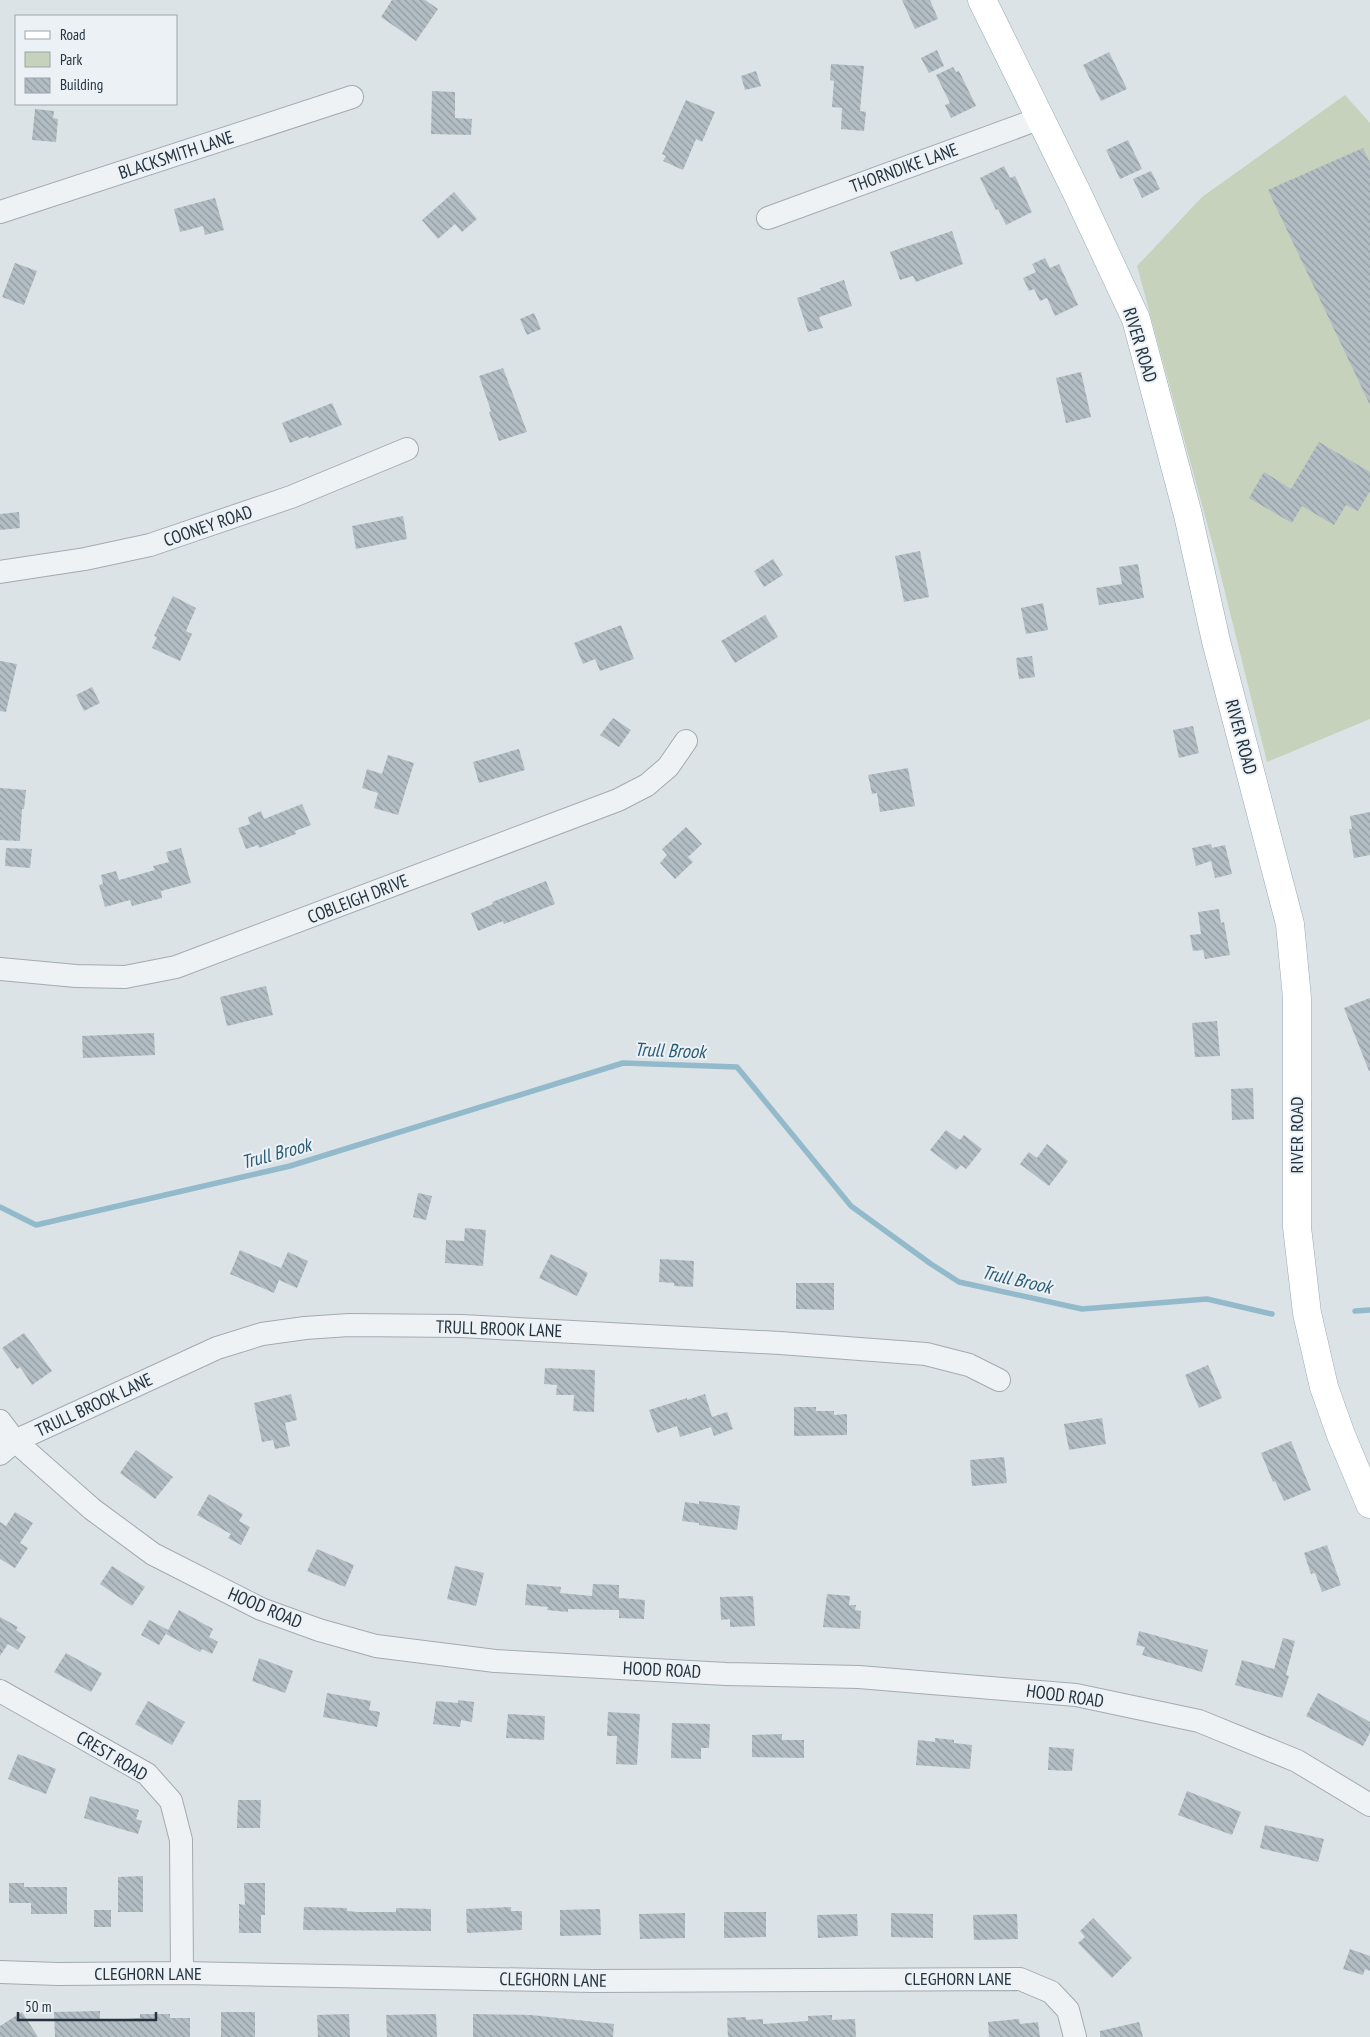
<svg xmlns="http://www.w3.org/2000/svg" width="1370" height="2037" viewBox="0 0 1370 2037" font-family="'PT Sans Narrow',sans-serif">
  <defs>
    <pattern id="building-back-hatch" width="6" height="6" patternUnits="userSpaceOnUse" patternTransform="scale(1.25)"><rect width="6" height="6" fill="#b2bdc4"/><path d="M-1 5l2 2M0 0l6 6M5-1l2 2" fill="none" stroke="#919aa1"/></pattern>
  </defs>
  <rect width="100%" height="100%" fill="#dce3e7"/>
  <path fill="#c6d2bc" d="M1345 95 1370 123V719L1267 762 1217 560 1137 266 1202 197Z"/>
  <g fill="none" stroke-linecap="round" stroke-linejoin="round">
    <path stroke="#93bacb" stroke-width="5.5" d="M0 1207 36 1225 290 1166 623 1063 737 1067 851 1206 931 1264 959 1282 1082 1309 1207 1299 1272 1314
      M1355 1311 1370 1310"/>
  </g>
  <path fill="url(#building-back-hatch)" d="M392 0H425L438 9 416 41 381 17Z
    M902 0H930L938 19 915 29Z
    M937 50 944 66 929 73 921 58Z
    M1109 52 1127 89 1101 101 1083 65Z
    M831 64 864 66 860 111 866 112 864 131 841 129 842 108 832 107 834 81 830 80Z
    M953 67 956 72 959 71 976 106 951 118 945 105 950 103 936 75Z
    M756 71 761 86 745 90 741 76Z
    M432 91 455 92V118L472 119 471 135 431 134Z
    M686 100 715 112 702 142 696 139 683 170 663 161 666 156 662 154Z
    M35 109 54 111 53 118 58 119 56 142 32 140Z
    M1128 140 1142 169 1120 179 1106 150Z
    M1363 148 1370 163V405L1268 190Z
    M1004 166 1010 178 1015 176 1032 212 1006 225 998 209 996 210 980 178Z
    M1151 171 1160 189 1142 198 1133 179Z
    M454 192 477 219 462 232 455 224 438 239 422 220Z
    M215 198 224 230 205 235 203 226 180 232 174 209Z
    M952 231 963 264 916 282 913 276 900 280 890 252Z
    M1045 258 1050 268 1059 264 1078 305 1055 316 1047 298 1040 301 1034 289 1029 291 1023 278 1036 272 1032 264Z
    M15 263 37 271 24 305 2 297Z
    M844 280 852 306 819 317 823 328 808 332 797 298 821 290 820 288Z
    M534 313 541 329 527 335 520 319Z
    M503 368 527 432 499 441 489 412 491 411 479 376Z
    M1081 372 1091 417 1066 423 1056 378Z
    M332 403 342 425 309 438 308 436 290 443 282 423Z
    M1319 442 1370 472V491L1358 511 1346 505 1334 525 1302 506 1292 523 1249 498 1264 472 1291 489Z
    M19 512 20 528 0 530V514Z
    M403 516 407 539 356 549 352 526Z
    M920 551 929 597 904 602 895 556Z
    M773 559 783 575 764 587 754 571Z
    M1138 564 1144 598 1099 605 1096 588 1122 584 1119 567Z
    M173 596 196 608 186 631 192 634 180 661 152 648 157 637 154 636Z
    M1043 603 1048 630 1026 634 1021 608Z
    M765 615 778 637 735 663 721 641Z
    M621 625 634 659 600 671 595 659 583 664 574 643Z
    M1032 656 1035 677 1019 679 1016 658Z
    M0 661 17 664 6 712 0 711Z
    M92 687 100 703 84 711 76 695Z
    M613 718 631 730 619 747 600 735Z
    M1193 726 1199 753 1179 758 1173 730Z
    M519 749 525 770 479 783 473 762Z
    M388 755 414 763 398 815 374 808 378 793 362 788 367 769 382 774Z
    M908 768 915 806 880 812 877 793 872 794 868 775Z
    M0 788 26 790 24 809H22L20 841 0 840Z
    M302 804 311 825 295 831 296 834 259 848 258 845 246 849 238 828 250 824 248 817 261 811 264 819Z
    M1370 812V855L1354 858 1349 829H1352L1350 816Z
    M686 827 702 844 688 857 693 862 675 879 660 863 667 855 662 849Z
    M1211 844 1212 848 1225 845 1232 874 1215 878 1211 861 1196 866 1192 848Z
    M6 848 32 849 30 868 5 866Z
    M181 848 191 883 161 891 162 898 132 906 130 900 105 907 99 885 103 884 101 875 116 871 119 880 155 870 153 866 169 862 166 852Z
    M546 881 555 904 504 924 503 921 478 931 471 913 493 904 492 902Z
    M1219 909 1221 923 1224 922 1230 955 1205 959 1203 950 1193 951 1190 935 1201 934 1198 912Z
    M266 986 273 1015 227 1026 220 997Z
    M1370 998V1071H1369L1344 1008Z
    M1217 1021 1220 1056 1195 1057 1192 1023Z
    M154 1033 155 1055 83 1058 82 1036Z
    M1253 1088 1254 1119 1232 1120 1231 1089Z
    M946 1130 960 1140 964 1135 982 1149 966 1169 961 1165 956 1170 930 1150Z
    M1047 1144 1068 1161 1049 1186 1020 1164 1029 1152 1037 1158Z
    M418 1193 432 1196 426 1220 413 1217Z
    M465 1228 486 1230 483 1266 445 1263 446 1240 464 1241Z
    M240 1250 281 1268 288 1252 308 1261 297 1288 279 1280 274 1293 230 1274Z
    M551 1254 588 1273 577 1296 539 1278Z
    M660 1259 694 1261 693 1287 674 1286V1283L659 1282Z
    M796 1283H834V1310L796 1309Z
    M24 1333 52 1371 32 1385 20 1367 17 1369 2 1348Z
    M1208 1365 1222 1398 1199 1408 1185 1375Z
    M545 1368 595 1370 594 1412 573 1411 574 1395H556L557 1385 544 1384Z
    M291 1394 297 1420 285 1423 290 1446 275 1449 273 1440 262 1442 254 1403Z
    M705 1394 712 1417 727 1412 733 1429 714 1436 711 1427 680 1437 677 1426 657 1433 649 1410 687 1398V1400Z
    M794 1407H816V1411H834V1415L847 1414V1435L794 1436Z
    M1102 1418 1106 1444 1069 1450 1064 1424Z
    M1291 1441 1311 1490 1284 1501 1275 1481 1273 1482 1261 1453Z
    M136 1450 173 1477 155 1499 120 1473Z
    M1004 1457 1007 1483 972 1486 970 1460Z
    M209 1494 243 1514 239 1521 250 1527 241 1545 228 1538 231 1534 197 1515Z
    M699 1501 740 1506 737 1530 699 1525V1523L682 1521 685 1502 699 1504Z
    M15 1512 33 1523 20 1543 28 1548 15 1568 0 1559V1522L6 1526Z
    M1327 1545 1341 1585 1322 1592 1315 1573 1311 1574 1304 1553Z
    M317 1549 354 1565 345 1587 307 1571Z
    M112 1566 145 1587 132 1606 100 1584Z
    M455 1566 484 1573 476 1606 447 1599Z
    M527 1584 561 1587 560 1593 592 1596 593 1584 619 1585V1598L645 1600 644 1619 619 1618V1610L568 1609V1612L547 1610 548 1607 525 1605Z
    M827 1594 850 1596 849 1605H856L855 1610 861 1611 860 1629 823 1627Z
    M753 1596 755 1626 730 1627V1619L721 1620 720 1597Z
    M179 1610 213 1629 209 1637 218 1642 212 1654 202 1649 200 1652 166 1634Z
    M0 1617 18 1627 16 1630 26 1637 18 1650 8 1644 0 1656Z
    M149 1620 168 1630 159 1645 141 1635Z
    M1139 1631 1208 1650 1202 1672 1142 1655 1145 1647 1136 1645Z
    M1283 1638 1295 1641 1286 1675 1289 1676 1282 1698 1235 1685 1242 1660 1274 1669Z
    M66 1653 102 1673 91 1692 54 1672Z
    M259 1658 293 1671 285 1693 252 1681Z
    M327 1693 371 1701 369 1710 380 1712 377 1727 323 1717Z
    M1318 1693 1370 1722V1733L1363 1746 1306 1716Z
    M458 1700 474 1702 472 1722 461 1720 460 1727 433 1724 436 1701 458 1703Z
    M148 1701 185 1722 172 1745 135 1724Z
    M608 1712 640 1714 637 1765 616 1764 617 1736H607Z
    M508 1714 545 1716 544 1740 506 1738Z
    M672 1723 710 1724 709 1748H701V1759L671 1758Z
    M782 1734V1740H804V1758L752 1757V1735Z
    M935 1738 954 1740V1743L972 1745 970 1769 916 1765 918 1740 935 1742Z
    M1049 1747 1074 1749 1072 1771 1048 1770Z
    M18 1754 56 1769 46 1794 8 1779Z
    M1187 1791 1241 1812 1232 1835 1178 1815Z
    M90 1796 139 1810 136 1819 142 1821 138 1834 84 1818Z
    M238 1800H261L260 1828H237Z
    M1265 1825 1324 1839 1318 1862 1260 1848Z
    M143 1876V1912H118V1877Z
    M9 1883H24V1887H67V1914H31V1903H9Z
    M244 1883H265V1915H261V1933H239V1904L245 1905Z
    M304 1907 347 1908V1911L358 1912H396V1908L431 1909V1931L303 1930Z
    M511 1907V1911H522V1930L467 1933 466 1909Z
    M600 1909 601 1935 560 1936V1910Z
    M94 1910H111V1927H94Z
    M724 1912H766V1937L724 1938Z
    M685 1913V1938L640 1939 639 1914Z
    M891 1913 933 1914V1938L891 1937Z
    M857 1914 858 1936 818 1938 817 1915Z
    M1017 1914 1018 1939 974 1940 973 1915Z
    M1093 1918 1132 1958 1112 1978 1078 1943 1085 1937 1080 1931Z
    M1350 1949 1370 1956V1971L1365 1969 1363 1975 1343 1969Z
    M100 2011V2021L140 2018V2014H170V2018H190V2037H55L54 2012Z
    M22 2012 38 2037H0V2026Z
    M221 2012H255V2037H221Z
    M349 2014 350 2037H318L317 2015Z
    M436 2014 437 2037H387L386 2015Z
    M473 2014 531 2015 614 2024 613 2037H473Z
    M832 2015V2020L855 2019 856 2037H728L727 2018 746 2017V2020L763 2019V2024L808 2021V2016Z
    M1019 2019 1020 2024 1038 2022 1040 2037H989L988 2022Z
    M1139 2022 1143 2037H1100V2031Z"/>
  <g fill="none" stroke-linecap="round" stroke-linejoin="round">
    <defs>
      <path id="minor" d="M0 212 352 97
        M768 218 1041 118
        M0 572 85 559 150 545 291 497 407 449
        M0 969 76 976 125 977 176 967 618 800 647 785 668 767 686 741
        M0 1421 15 1441 92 1509 153 1554 261 1609 319 1630 376 1646 495 1661 726 1674 859 1677 1076 1695 1199 1721 1297 1761 1370 1805
        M0 1454 15 1441 217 1348 262 1334 305 1328 349 1325 461 1326 780 1343 926 1354 969 1365 999 1380
        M0 1691 147 1774 171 1801 181 1840 182 1973
        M0 1972 58 1974 182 1973 592 1981 1020 1979 1051 1992 1068 2010 1075 2037"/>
      <path id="major" d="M982 0 1077 193 1136 319 1188 515 1216 641 1290 924 1297 998V1227L1307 1313 1324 1387 1341 1435 1370 1504"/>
    </defs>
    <use href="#minor" stroke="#a1abb1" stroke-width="24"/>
    <use href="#major" stroke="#9aaab4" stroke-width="29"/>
    <use href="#minor" stroke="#eef2f5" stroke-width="22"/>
    <use href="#major" stroke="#fff" stroke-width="28"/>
  </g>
  <g text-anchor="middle" stroke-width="4" stroke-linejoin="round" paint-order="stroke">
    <g font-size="18" fill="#24333f" stroke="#ebf1f5">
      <text transform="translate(176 155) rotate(-18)" y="6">BLACKSMITH LANE</text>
      <text transform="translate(904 168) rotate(-20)" y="6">THORNDIKE LANE</text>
      <text transform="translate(1140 345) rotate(73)" y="6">RIVER ROAD</text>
      <text transform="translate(208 526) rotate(-19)" y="6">COONEY ROAD</text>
      <text transform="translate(1241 737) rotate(75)" y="6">RIVER ROAD</text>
      <text transform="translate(358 899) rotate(-21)" y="6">COBLEIGH DRIVE</text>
      <text transform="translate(1297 1135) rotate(-90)" y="6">RIVER ROAD</text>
      <text transform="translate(499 1329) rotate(2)" y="6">TRULL BROOK LANE</text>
      <text transform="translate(94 1405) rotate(-25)" y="6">TRULL BROOK LANE</text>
      <text transform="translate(265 1608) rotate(23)" y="6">HOOD ROAD</text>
      <text transform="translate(662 1670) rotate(3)" y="6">HOOD ROAD</text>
      <text transform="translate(1065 1696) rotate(8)" y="6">HOOD ROAD</text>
      <text transform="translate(112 1756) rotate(31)" y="6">CREST ROAD</text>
      <text x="148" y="1980">CLEGHORN LANE</text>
      <text x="958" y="1985">CLEGHORN LANE</text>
      <text transform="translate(553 1980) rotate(1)" y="6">CLEGHORN LANE</text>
    </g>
    <g font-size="19" font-style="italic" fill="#2b5c76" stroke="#ebf1f5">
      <text transform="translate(670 1050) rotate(2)" y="7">Trull Brook</text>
      <text transform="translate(276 1153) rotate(-15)" y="7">Trull Brook</text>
      <text transform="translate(1017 1279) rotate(13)" y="7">Trull Brook</text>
    </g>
  </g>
  <rect x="15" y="15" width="162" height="90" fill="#ebf1f5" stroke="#9ba5ac"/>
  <rect x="25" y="31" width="25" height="8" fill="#ffffff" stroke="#9ba5ac"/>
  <text x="60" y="40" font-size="15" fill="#24333f">Road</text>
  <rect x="25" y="52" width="25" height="15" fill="#c6d2bc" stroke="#9ba5ac"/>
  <text x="60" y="65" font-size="15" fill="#24333f">Park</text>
  <rect x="25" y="78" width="25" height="15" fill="url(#building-back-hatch)" stroke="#9ba5ac"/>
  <text x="60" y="90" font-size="15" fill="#24333f">Building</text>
  <path d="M18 2012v8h138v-8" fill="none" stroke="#24333f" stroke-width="2.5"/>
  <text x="25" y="2012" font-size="15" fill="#24333f" stroke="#ebf1f5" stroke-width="4" paint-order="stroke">50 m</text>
</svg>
